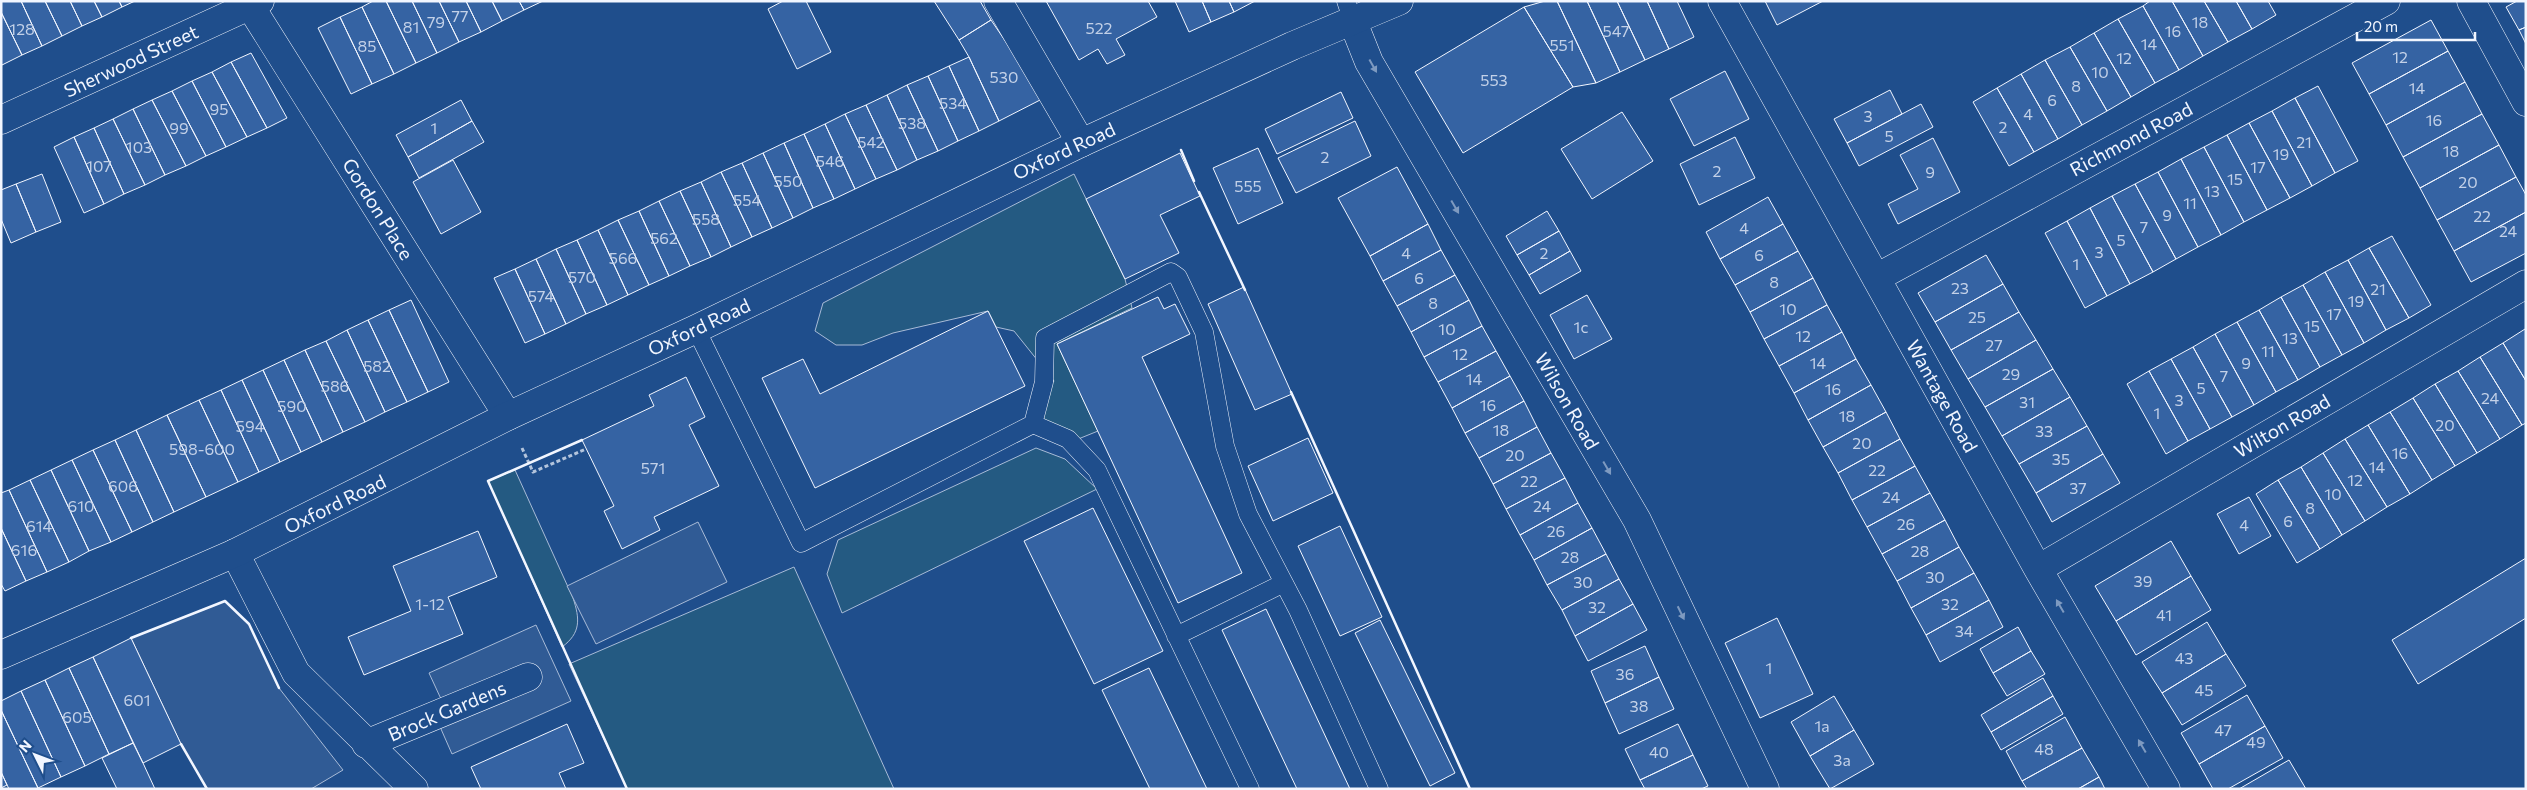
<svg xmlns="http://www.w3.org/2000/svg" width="2527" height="790" viewBox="0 0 2527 790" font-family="Commissioner,sans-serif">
  <rect width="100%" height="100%" fill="#1f4e8c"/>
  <path fill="#245a82" stroke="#a8bbd7" d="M1074 174 1125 279 1132 308 1057 344 1098 431 1061 446 1027 416 1054 381 1014 331 996 327 988 311 893 333 862 345H836L815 331 823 303Z
    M1036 448 1065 459 1097 489 842 613 827 574 838 540Z
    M515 470 573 598C580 619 581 633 562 647L488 481Z
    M794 567 894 789H627L569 664Z"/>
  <path fill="#305b95" stroke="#a8bbd7" d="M698 522 727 582 596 644 567 586Z
    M225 601 249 624 279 688 343 770 311 789H207L181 744 131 638Z
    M536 625 571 701 452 754 430 704 441 699 429 673Z"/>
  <path fill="#3563a3" stroke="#f2f6ff" d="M1 1H21L42 46 22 55 1 12Z
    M21 1H45L62 36 42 46Z
    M45 1H70L82 26 62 36Z
    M70 1H94L102 17 82 26Z
    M94 1H119L122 7 102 17Z
    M119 1H135L122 7Z
    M373 1H386L416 63 394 74 362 7Z
    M386 1H412L437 53 416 63Z
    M412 1H439L459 42 437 53Z
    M439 1H466L481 32 459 42Z
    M466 1H492L502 21 481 32Z
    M492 1H519L524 10 502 21Z
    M519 1H543L524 10Z
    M783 1H806L831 52 797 69 768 9Z
    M934 1H980L991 20 959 40Z
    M1046 1H1148L1157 17 1116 39 1125 55 1107 64 1098 49 1079 60Z
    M1175 1H1202L1211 22 1189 32Z
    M1202 1H1229L1234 12 1211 22Z
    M1229 1H1255L1234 12Z
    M1545 1H1557L1596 83 1573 87 1524 7Z
    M1557 1H1587L1620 72 1596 83Z
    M1587 1H1617L1645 60 1620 72Z
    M1617 1H1647L1669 49 1645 60Z
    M1647 1H1677L1694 37 1669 49Z
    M1765 1H1823L1777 25Z
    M2150 1H2172L2203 56 2179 70 2143 6Z
    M2172 1H2204L2228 42 2203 56Z
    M2204 1H2236L2252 29 2228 42Z
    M2236 1H2268L2276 15 2252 29Z
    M2517 1H2526V27L2519 30 2506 7Z
    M2143 6 2179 70 2155 83 2118 19Z
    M362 7 394 74 372 84 340 17Z
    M1524 7 1573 87 1463 153 1415 72Z
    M1 12 22 55 2 65 1 63Z
    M340 17 372 84 351 94 318 28Z
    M2118 19 2155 83 2131 97 2094 33Z
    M991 20 1044 98 999 121 969 57 959 40Z
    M2431 20 2448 51 2369 94 2352 63Z
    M2526 27V44L2519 30Z
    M2094 33 2131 97 2107 111 2070 47Z
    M2070 47 2107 111 2082 125 2045 60Z
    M2448 51 2465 82 2386 125 2369 94Z
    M251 53 287 118 267 128 231 62Z
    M969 57 999 121 979 131 949 66Z
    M2045 60 2082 125 2058 139 2021 74Z
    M231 62 267 128 247 137 212 72Z
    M949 66 979 131 958 141 928 76Z
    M1725 71 1749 119 1694 146 1670 99Z
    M212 72 247 137 226 147 192 81Z
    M2021 74 2058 139 2034 152 1997 88Z
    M928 76 958 141 938 151 907 85Z
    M192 81 226 147 206 156 172 91Z
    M2465 82 2482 114 2403 157 2386 125Z
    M907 85 938 151 917 160 887 95Z
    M2318 86 2358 161 2335 173 2295 98Z
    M1997 88 2034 152 2009 166 1973 102Z
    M1890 90 1902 114 1847 143 1834 119Z
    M172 91 206 156 186 166 152 100Z
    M1341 92 1353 118 1277 154 1265 129Z
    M887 95 917 160 897 170 866 105Z
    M2295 98 2335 173 2312 186 2272 111Z
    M152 100 186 166 165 175 133 109Z
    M461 100 472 121 408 157 396 135Z
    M1921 104 1933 127 1859 166 1847 143Z
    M866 105 897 170 876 179 845 114Z
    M133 109 165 175 145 185 113 119Z
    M2272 111 2312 186 2290 198 2249 123Z
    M1622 112 1653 161 1592 199 1561 149Z
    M845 114 876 179 855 189 825 124Z
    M2482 114 2499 145 2420 188 2403 157Z
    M113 119 145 185 124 194 94 128Z
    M472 121 484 142 419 178 408 157Z
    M1355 121 1371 156 1296 193 1278 158Z
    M2249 123 2290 198 2267 210 2227 135Z
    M825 124 855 189 834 199 804 134Z
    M94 128 124 194 104 204 74 137Z
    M804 134 834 199 813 208 784 143Z
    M2227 135 2267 210 2244 222 2204 147Z
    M74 137 104 204 84 213 54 147Z
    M1735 137 1755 178 1699 205 1680 164Z
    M1933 138 1960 192 1898 224 1888 204 1918 189 1900 155Z
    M784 143 813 208 793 218 763 153Z
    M2499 145 2516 177 2437 220 2420 188Z
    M2204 147 2244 222 2221 235 2181 159Z
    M1258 148 1283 203 1238 224 1213 168Z
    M763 153 793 218 772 228 742 163Z
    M1180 153 1200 196 1160 215 1179 253 1125 279 1086 199Z
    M2181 159 2221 235 2198 247 2158 172Z
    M453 160 481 212 441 234 413 182Z
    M742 163 772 228 752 237 721 172Z
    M1397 167 1428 224 1370 256 1338 198Z
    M721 172 752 237 731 247 701 182Z
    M2158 172 2198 247 2176 259 2135 184Z
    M42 174 61 222 36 232 16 184Z
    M2516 177 2526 195V212L2454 251 2437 220Z
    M701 182 731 247 711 257 680 191Z
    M16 184 36 232 11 243 1 219V190Z
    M2135 184 2176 259 2153 272 2112 196Z
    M680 191 711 257 690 266 659 201Z
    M2112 196 2153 272 2130 284 2090 208Z
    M1768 197 1783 224 1720 259 1706 232Z
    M659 201 690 266 669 276 639 211Z
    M2090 208 2130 284 2107 296 2067 221Z
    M639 211 669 276 649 285 618 220Z
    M1547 211 1559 231 1517 255 1506 236Z
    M2526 212V253L2471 282 2454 251Z
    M618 220 649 285 628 295 598 230Z
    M2067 221 2107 296 2085 308 2045 233Z
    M1428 224 1441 250 1383 281 1370 256Z
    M1783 224 1798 251 1735 285 1720 259Z
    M598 230 628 295 607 305 577 240Z
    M1559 231 1570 251 1529 275 1517 255Z
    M2392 236 2431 305 2409 318 2369 248Z
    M577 240 607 305 586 314 556 249Z
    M2369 248 2409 318 2386 330 2348 260Z
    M556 249 586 314 566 324 536 259Z
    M1441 250 1455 275 1397 306 1383 281Z
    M1570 251 1581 271 1540 294 1529 275Z
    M1798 251 1813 278 1750 312 1735 285Z
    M1986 255 2003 284 1935 322 1918 293Z
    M536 259 566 324 545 334 515 269Z
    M2348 260 2386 330 2364 343 2325 272Z
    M515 269 545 334 525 343 494 278Z
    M2325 272 2364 343 2342 355 2303 285Z
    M1455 275 1469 300 1411 332 1397 306Z
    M1813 278 1827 305 1764 339 1750 312Z
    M2003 284 2019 312 1951 350 1935 322Z
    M2303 285 2342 355 2320 367 2281 297Z
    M1244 287 1292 394 1255 410 1208 304Z
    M1587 295 1612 339 1574 359 1550 315Z
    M1158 297 1164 309 1175 304 1190 334 1142 357 1242 573 1178 603 1057 344Z
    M2281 297 2320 367 2298 380 2259 310Z
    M411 300 449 382 428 392 389 310Z
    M1469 300 1482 326 1424 357 1411 332Z
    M1827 305 1842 332 1779 366 1764 339Z
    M389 310 428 392 407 402 368 320Z
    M2259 310 2298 380 2276 392 2237 322Z
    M988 311 1025 386 815 488 762 378 803 359 820 394Z
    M2019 312 2036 340 1968 379 1951 350Z
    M368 320 407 402 385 412 347 330Z
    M2237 322 2276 392 2254 405 2215 334Z
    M1482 326 1496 351 1438 382 1424 357Z
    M2525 329 2526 331V381L2503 343Z
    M347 330 385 412 365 422 326 341Z
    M1842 332 1856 359 1794 393 1779 366Z
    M2215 334 2254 405 2232 417 2193 347Z
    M2036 340 2053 369 1985 407 1968 379Z
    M326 341 365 422 343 432 305 350Z
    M2503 343 2526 381V423L2522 425 2480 357Z
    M2193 347 2232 417 2210 429 2171 359Z
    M305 350 343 432 322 442 284 360Z
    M1496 351 1510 376 1452 408 1438 382Z
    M2480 357 2522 425 2500 439 2458 371Z
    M1856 359 1871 385 1808 420 1794 393Z
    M2171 359 2210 429 2188 441 2149 371Z
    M284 360 322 442 301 452 263 370Z
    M2053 369 2070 397 2002 436 1985 407Z
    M263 370 301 452 280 462 242 380Z
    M2149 371 2188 441 2166 454 2127 384Z
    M2458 371 2500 439 2477 453 2435 384Z
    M1510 376 1524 401 1465 433 1452 408Z
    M686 377 705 417 689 425 719 486 654 517 660 530 622 549 604 511 614 506 582 440 654 406 649 395Z
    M242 380 280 462 259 472 221 390Z
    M2435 384 2477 453 2455 466 2413 398Z
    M1871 385 1886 412 1823 447 1808 420Z
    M221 390 259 472 238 482 199 400Z
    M2070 397 2087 426 2019 464 2002 436Z
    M2413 398 2455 466 2432 480 2390 412Z
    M199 400 238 482 206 497 167 415Z
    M1524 401 1537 427 1479 458 1465 433Z
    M1886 412 1900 439 1838 473 1823 447Z
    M2390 412 2432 480 2410 494 2368 425Z
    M167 415 206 497 174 512 136 430Z
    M2368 425 2410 494 2387 507 2345 439Z
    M2087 426 2103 454 2036 493 2019 464Z
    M1537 427 1551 453 1493 484 1479 458Z
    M136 430 174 512 153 522 115 440Z
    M1308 438 1333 493 1273 521 1248 466Z
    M1900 439 1915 466 1852 500 1838 473Z
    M2345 439 2387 507 2365 521 2323 453Z
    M115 440 153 522 132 532 93 450Z
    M93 450 132 532 111 542 72 460Z
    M1551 453 1565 478 1506 509 1493 484Z
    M2323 453 2365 521 2342 535 2301 467Z
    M2103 454 2120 483 2052 522 2036 493Z
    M72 460 111 542 89 551 51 470Z
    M1915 466 1930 493 1867 527 1852 500Z
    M2301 467 2342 535 2320 549 2278 480Z
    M51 470 89 551 69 562 30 480Z
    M1565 478 1578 503 1520 535 1506 509Z
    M30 480 69 562 47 572 9 490Z
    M2278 480 2320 549 2297 563 2256 494Z
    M9 490 47 572 26 581 1 528V493Z
    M1930 493 1945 520 1882 554 1867 527Z
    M2249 497 2271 536 2239 554 2217 514Z
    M1578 503 1592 528 1534 560 1520 535Z
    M1093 508 1163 651 1094 684 1024 541Z
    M1945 520 1959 547 1897 581 1882 554Z
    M1340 526 1382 617 1340 636 1298 546Z
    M1 528 26 581 5 591 1 584Z
    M1592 528 1606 554 1547 585 1534 560Z
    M478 531 497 577 448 597 463 634 364 675 348 637 411 611 393 566Z
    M2171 541 2191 576 2116 621 2095 586Z
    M1959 547 1974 573 1911 608 1897 581Z
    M1606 554 1619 579 1562 610 1547 585Z
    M2526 558V618L2418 684 2392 640Z
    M1974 573 1989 600 1926 635 1911 608Z
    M2191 576 2211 610 2136 655 2116 621Z
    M1619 579 1633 604 1575 636 1562 610Z
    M1989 600 2003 627 1940 662 1926 635Z
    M1633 604 1647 630 1588 661 1575 636Z
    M1266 609 1350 789H1297L1222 630Z
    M1777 618 1813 694 1760 718 1725 643Z
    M1380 620 1455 773 1430 786 1355 633Z
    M2207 622 2226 654 2162 693 2142 662Z
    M2018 627 2031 651 1993 673 1980 649Z
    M131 638 181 744 143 763 93 657Z
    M1645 646 1659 677 1605 703 1591 671Z
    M2031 651 2045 674 2007 696 1993 673Z
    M2226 654 2246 686 2182 725 2162 693Z
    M93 657 133 743 109 754 69 668Z
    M69 668 109 754 85 766 45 680Z
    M1149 668 1207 789H1150L1102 690Z
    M1659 677 1674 709 1619 734 1605 703Z
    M2043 678 2053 696 1991 732 1981 715Z
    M45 680 85 766 61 777 21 691Z
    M21 691 61 777 38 788 1 710V701Z
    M2247 695 2265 726 2199 764 2181 733Z
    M1834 696 1854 730 1810 756 1791 722Z
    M2053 696 2063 714 2001 750 1991 732Z
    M1 710 38 788 36 789H9L1 772Z
    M2065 717 2082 748 2022 781 2006 751Z
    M567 724 584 763 559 773 566 789H481L471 767Z
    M1678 724 1693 755 1640 780 1625 749Z
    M2265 726 2283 758 2228 789H2213L2199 764Z
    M1854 730 1874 764 1830 789 1810 756Z
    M133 743 143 763 155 789H117L102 758Z
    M2082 748 2099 777 2078 789H2027L2022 781Z
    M1693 755 1708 786 1701 789H1645L1640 780Z
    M2289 760 2306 789H2239Z
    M1 772 7 785 1 788Z
    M2099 777 2105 789H2078Z"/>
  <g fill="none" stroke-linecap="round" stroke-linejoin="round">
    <defs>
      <path id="service" d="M1346 1 1353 22
        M696 329 801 543 1033 424 1044 382 1045 338 1171 272 1178 277 1204 332 1225 446 1248 514 1298 610 1379 789
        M1033 424 1068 439 1097 470 1250 789
        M1176 636 1284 583"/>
      <path id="minor" d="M247 1 508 416
        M998 1 1081 143
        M1722 1 2038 569 2166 789
        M2471 1 2526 102
        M1353 22 1369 62 1637 520 1765 789
        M1 120 260 1
        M1876 278 2386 1
        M235 553 296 673 414 789
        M2038 569 2526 284
        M366 744 528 677"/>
      <path id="primary" d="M1 655 235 553 508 416 696 329 1081 143 1292 46 1399 1"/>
    </defs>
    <use href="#service" stroke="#f2f6ff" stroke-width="19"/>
    <use href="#minor" stroke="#f2f6ff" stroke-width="29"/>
    <use href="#primary" stroke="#f2f6ff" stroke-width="29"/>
    <path stroke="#b3c4dc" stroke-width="3" stroke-dasharray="4 2.5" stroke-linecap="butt" d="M522 448 533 472 586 449"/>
    <use href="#service" stroke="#1f4e8c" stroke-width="18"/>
    <use href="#minor" stroke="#1f4e8c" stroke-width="28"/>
    <use href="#primary" stroke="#1f4e8c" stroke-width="28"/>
    <path stroke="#f2f6ff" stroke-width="2.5" d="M1181 150 1194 181
      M1199 192 1245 290
      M1291 392 1470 789
      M582 440 488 481 627 789
      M131 638 225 601 249 624 279 688
      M181 744 207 789"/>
  </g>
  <defs><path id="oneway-solid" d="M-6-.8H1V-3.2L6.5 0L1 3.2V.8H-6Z" transform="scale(1.25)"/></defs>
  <g fill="#7e9ac0">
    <use href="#oneway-solid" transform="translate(1373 66) rotate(61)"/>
    <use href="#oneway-solid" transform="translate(1455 207) rotate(60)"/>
    <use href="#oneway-solid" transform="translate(1607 468) rotate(60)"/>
    <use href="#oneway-solid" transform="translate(2060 606) rotate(-120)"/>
    <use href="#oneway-solid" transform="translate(1681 613) rotate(64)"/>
    <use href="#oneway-solid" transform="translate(2142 746) rotate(-120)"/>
  </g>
  <g text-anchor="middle" stroke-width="4" stroke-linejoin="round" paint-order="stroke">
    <g font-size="16" fill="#c3d1e8">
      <text x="460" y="22">77</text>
      <text x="436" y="28">79</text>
      <text x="2200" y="28">18</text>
      <text x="411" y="33">81</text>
      <text x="1099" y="34">522</text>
      <text x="22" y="35">128</text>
      <text x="1616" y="37">547</text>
      <text x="2173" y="37">16</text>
      <text x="2149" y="50">14</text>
      <text x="1562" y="51">551</text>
      <text x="367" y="52">85</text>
      <text x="2400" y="63">12</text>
      <text x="2124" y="64">12</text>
      <text x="2100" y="78">10</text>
      <text x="1004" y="83">530</text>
      <text x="1494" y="86">553</text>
      <text x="2076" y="92">8</text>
      <text x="2417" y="94">14</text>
      <text x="2052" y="106">6</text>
      <text x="953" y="109">534</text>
      <text x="219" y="115">95</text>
      <text x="2028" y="120">4</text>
      <text x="1868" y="122">3</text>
      <text x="2434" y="126">16</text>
      <text x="912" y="129">538</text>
      <text x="2003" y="133">2</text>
      <text x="179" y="134">99</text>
      <text x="434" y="134">1</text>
      <text x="1889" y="142">5</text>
      <text x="871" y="148">542</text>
      <text x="2304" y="148">21</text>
      <text x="139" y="153">103</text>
      <text x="2451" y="157">18</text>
      <text x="2281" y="160">19</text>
      <text x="1325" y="163">2</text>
      <text x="830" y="167">546</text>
      <text x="99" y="172">107</text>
      <text x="2258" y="173">17</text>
      <text x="1717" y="177">2</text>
      <text x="1930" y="178">9</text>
      <text x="2235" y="185">15</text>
      <text x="788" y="187">550</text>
      <text x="2468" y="188">20</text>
      <text x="1248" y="192">555</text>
      <text x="2212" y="197">13</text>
      <text x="747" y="206">554</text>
      <text x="2190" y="209">11</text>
      <text x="2167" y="221">9</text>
      <text x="2482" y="222">22</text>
      <text x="706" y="225">558</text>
      <text x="2144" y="233">7</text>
      <text x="1744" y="234">4</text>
      <text x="2508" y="237">24</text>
      <text x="664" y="244">562</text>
      <text x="2121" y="246">5</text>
      <text x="2099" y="258">3</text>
      <text x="1406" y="259">4</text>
      <text x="1544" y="259">2</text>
      <text x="1759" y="261">6</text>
      <text x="623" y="264">566</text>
      <text x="2076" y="270">1</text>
      <text x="582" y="283">570</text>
      <text x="1419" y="284">6</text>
      <text x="1774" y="288">8</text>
      <text x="1960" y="294">23</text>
      <text x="2378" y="295">21</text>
      <text x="541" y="302">574</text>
      <text x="2356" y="307">19</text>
      <text x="1433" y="309">8</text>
      <text x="1788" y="315">10</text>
      <text x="2334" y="320">17</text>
      <text x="1977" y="323">25</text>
      <text x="2312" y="332">15</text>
      <text x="1581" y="333">1c</text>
      <text x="1447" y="335">10</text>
      <text x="1803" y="342">12</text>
      <text x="2290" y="344">13</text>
      <text x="1994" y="351">27</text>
      <text x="2268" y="357">11</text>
      <text x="1460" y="360">12</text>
      <text x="1818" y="369">14</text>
      <text x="2246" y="369">9</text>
      <text x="377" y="372">582</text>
      <text x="2011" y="380">29</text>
      <text x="2224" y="382">7</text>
      <text x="1474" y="385">14</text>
      <text x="335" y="392">586</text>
      <text x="2201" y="394">5</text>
      <text x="1833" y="395">16</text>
      <text x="2490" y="404">24</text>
      <text x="2179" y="406">3</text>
      <text x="2027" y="408">31</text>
      <text x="1488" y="411">16</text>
      <text x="292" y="412">590</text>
      <text x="2157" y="419">1</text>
      <text x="1847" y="422">18</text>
      <text x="2445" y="431">20</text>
      <text x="250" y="432">594</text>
      <text x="1501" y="436">18</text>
      <text x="2044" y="437">33</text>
      <text x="1862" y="449">20</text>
      <text x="202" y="455">598-600</text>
      <text x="2400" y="459">16</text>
      <text x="1515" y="461">20</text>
      <text x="2061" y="465">35</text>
      <text x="2377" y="473">14</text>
      <text x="653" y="474">571</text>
      <text x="1877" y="476">22</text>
      <text x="2355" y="486">12</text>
      <text x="1529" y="487">22</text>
      <text x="123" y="492">606</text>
      <text x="2078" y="494">37</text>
      <text x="2333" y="500">10</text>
      <text x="1891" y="503">24</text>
      <text x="81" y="512">610</text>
      <text x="1542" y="512">24</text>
      <text x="2310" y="514">8</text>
      <text x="2288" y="527">6</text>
      <text x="1906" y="530">26</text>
      <text x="2244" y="531">4</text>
      <text x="39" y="532">614</text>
      <text x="1556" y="537">26</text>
      <text x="24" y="556">616</text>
      <text x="1920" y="557">28</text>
      <text x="1570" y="563">28</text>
      <text x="1935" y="583">30</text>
      <text x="2143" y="587">39</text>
      <text x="1583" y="588">30</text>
      <text x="430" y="610">1-12</text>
      <text x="1950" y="610">32</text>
      <text x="1597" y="613">32</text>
      <text x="2164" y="621">41</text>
      <text x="1964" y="637">34</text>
      <text x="2184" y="664">43</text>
      <text x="1769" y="674">1</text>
      <text x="1625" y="680">36</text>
      <text x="2204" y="696">45</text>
      <text x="137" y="706">601</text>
      <text x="1639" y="712">38</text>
      <text x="77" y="723">605</text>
      <text x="1822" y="732">1a</text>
      <text x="2223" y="736">47</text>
      <text x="2256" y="748">49</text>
      <text x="2044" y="755">48</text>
      <text x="1659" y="758">40</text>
      <text x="1842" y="766">3a</text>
    </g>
    <g font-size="19" fill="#f2f6ff" stroke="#1f4e8c">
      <text transform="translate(131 61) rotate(-25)" y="7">Sherwood Street</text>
      <text transform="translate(2131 139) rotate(-28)" y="7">Richmond Road</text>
      <text transform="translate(1064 151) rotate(-25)" y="7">Oxford Road</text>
      <text transform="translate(378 209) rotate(58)" y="7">Gordon Place</text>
      <text transform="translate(699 327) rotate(-25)" y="7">Oxford Road</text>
      <text transform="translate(1942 396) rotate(61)" y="7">Wantage Road</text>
      <text transform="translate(1567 401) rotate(60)" y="7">Wilson Road</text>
      <text transform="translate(2282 426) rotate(-30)" y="7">Wilton Road</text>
      <text transform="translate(335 504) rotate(-26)" y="7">Oxford Road</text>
      <text transform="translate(447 711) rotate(-23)" y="7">Brock Gardens</text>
    </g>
  </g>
  <rect width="2527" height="790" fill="none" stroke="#f2f6ff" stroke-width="5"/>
  <g transform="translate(35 755) rotate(312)" stroke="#1f4e8c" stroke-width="4" paint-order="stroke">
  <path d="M0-4L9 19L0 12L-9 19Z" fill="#f2f6ff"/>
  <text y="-8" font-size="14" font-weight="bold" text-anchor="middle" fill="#f2f6ff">N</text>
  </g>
  <path d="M2357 32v8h118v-8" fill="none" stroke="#f2f6ff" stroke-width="2.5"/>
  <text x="2364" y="32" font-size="15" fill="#f2f6ff" stroke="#1f4e8c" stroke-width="4" paint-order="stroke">20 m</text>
</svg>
